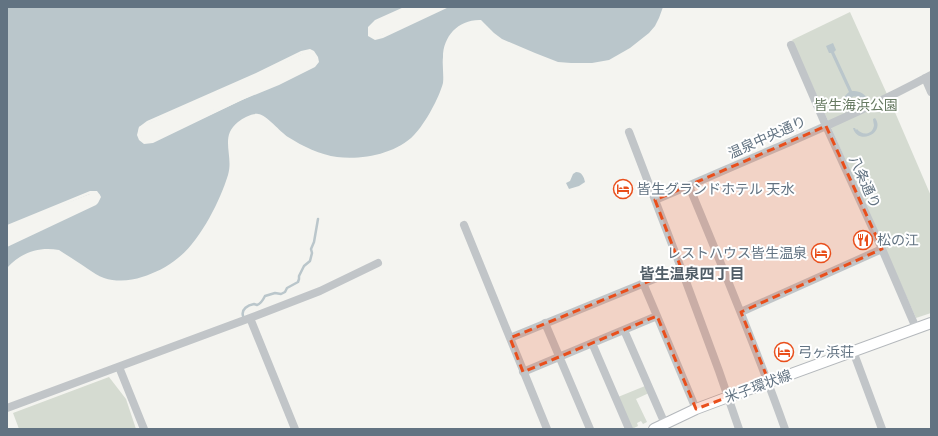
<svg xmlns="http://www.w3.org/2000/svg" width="938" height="436" viewBox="0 0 938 436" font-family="'Nunito Sans','Noto Sans JP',sans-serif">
  <rect width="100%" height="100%" fill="#f4f4f0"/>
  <path fill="#d5dbd1" d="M850 12 891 103 931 196V313L916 318 792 40Z
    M109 377 126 399 136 429H19L13 413Z
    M645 386 649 393 636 399 647 422 643 424 641 421 637 423 638 426 632 429 618 397Z"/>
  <path fill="#bac6cb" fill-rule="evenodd" d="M7 7H407L375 21 369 27V35L375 38 446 7H663L659 18 655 26 649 33 630 48 609 60 592 63H571L558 62 535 53 502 39 494 33 481 20C459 19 443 36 443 57 442 66 444 74 443 83 439 98 425 124 414 135 396 154 362 160 337 157 321 155 302 146 288 137 280 132 267 115 258 114 252 113 243 118 238 122 219 137 234 155 228 175 220 201 200 241 178 258 167 267 155 273 142 277 131 281 116 282 104 278 98 276 93 272 88 269 78 262 68 256 59 250 39 246 20 253 7 268V246L96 204 100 195 95 192 7 226ZM310 50 318 61 315 66 152 142 144 143 138 135 139 127Z
    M833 43 836 50 834 52 852 91C858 91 863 92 867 98L862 100C856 93 846 97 849 106L844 109C842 101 843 97 849 92L831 53H829L826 46Z
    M875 118C886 133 858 146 853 128H855L856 130 857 129C862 136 873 135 874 125 874 125 873 120 873 119Z
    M576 172C582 172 584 177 585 182L579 186 569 189 566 183 570 181 573 174Z"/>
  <path fill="#f4f4f0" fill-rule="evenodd" d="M404 7H409L408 9 376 23 371 28V34L375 36 381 35 441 7H449L383 38 375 40 368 36V27L375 20Z
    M310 49 314 51 318 57 319 62 315 67 279 85 242 100 153 143 144 144 139 140 137 135 139 127 147 121 256 73 301 51ZM309 52 312 54 315 58 316 61 313 64 278 82 240 97 152 140 145 141 142 138 140 135 141 128 149 123 257 75 302 54Z
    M90 191H97L100 195 101 197 98 203 96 205 7 247V243L95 203 96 202 98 195 96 194H90L7 228V225Z"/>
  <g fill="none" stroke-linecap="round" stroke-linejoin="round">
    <path stroke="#bac6cb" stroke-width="2.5" d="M243 316C241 309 248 305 254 304L257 305C261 304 263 300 265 296L275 293 281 294 285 292 287 288 298 282 299 279V276L304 266 310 261 312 253 311 249 314 242 318 219"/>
    <defs>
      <path id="major" d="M654 429 696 409 728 397 931 323"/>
    </defs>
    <use href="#major" stroke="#b4b8bc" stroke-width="12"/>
    <path stroke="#c1c5c8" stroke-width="8" d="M791 45 826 126 882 249 916 328
      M925 78 931 92
      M629 132 681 268
      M689 186C722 266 756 347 785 429
      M655 200C698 182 740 163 783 145 833 123 883 101 931 75
      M464 225 547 429
      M741 312 882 249
      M657 316 696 409
      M250 318 295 429
      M545 323 590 429
      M624 330 665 424
      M510 338 681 268 719 371 739 429
      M592 343 629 429
      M853 351 882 429
      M119 367 144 429
      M523 372 657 316 643 283
      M7 408 250 318 320 291 378 263"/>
    <use href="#major" stroke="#fff" stroke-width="10"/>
  </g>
  <path fill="#e94f1c" fill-opacity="0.2" stroke="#e94f1c" stroke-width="3" stroke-dasharray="8 5" stroke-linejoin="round" d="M826 126 882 249 741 312 769 382 696 409 657 316 523 372 510 338 681 268 655 200Z"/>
  <defs>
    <symbol id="hotel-ring" viewBox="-11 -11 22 22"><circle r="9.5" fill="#fff" stroke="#e94f1c" stroke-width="1.5"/><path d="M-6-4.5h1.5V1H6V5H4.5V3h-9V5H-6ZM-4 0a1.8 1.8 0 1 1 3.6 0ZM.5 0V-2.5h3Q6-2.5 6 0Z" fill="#e94f1c"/></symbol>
    <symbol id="restaurant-ring" viewBox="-11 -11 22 22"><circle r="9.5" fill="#fff" stroke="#e94f1c" stroke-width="1.5"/><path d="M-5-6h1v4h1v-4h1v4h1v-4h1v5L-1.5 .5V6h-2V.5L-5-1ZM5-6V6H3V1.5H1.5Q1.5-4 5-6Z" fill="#e94f1c"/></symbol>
  </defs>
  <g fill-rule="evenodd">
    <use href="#hotel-ring" x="612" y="178" width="22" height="22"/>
    <use href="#restaurant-ring" x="852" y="229" width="22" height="22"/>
    <use href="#hotel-ring" x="810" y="242" width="22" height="22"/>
    <use href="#hotel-ring" x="773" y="341" width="22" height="22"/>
  </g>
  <g text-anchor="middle" stroke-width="4" stroke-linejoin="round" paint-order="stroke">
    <g font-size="14" fill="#667961" stroke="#fff">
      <text x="856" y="110">皆生海浜公園</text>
    </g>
    <g font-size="14" fill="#627382" stroke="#fff">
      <text transform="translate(767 137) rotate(-24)" y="5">温泉中央通り</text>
      <text transform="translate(865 182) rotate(66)" y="5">八条通り</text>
      <text transform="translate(758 386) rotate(-20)" y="5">米子環状線</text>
    </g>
    <g font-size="14" fill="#627382" stroke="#fff" text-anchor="start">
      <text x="637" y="194">皆生グランドホテル 天水</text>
      <text x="877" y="245">松の江</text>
      <text x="807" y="258" text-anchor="end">レストハウス皆生温泉</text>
      <text x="798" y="357">弓ヶ浜荘</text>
    </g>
    <g font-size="15" font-weight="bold" fill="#505d67" stroke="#fff">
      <text x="692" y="279">皆生温泉四丁目</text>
    </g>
  </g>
  <rect width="938" height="436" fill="none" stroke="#627382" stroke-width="16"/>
</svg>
